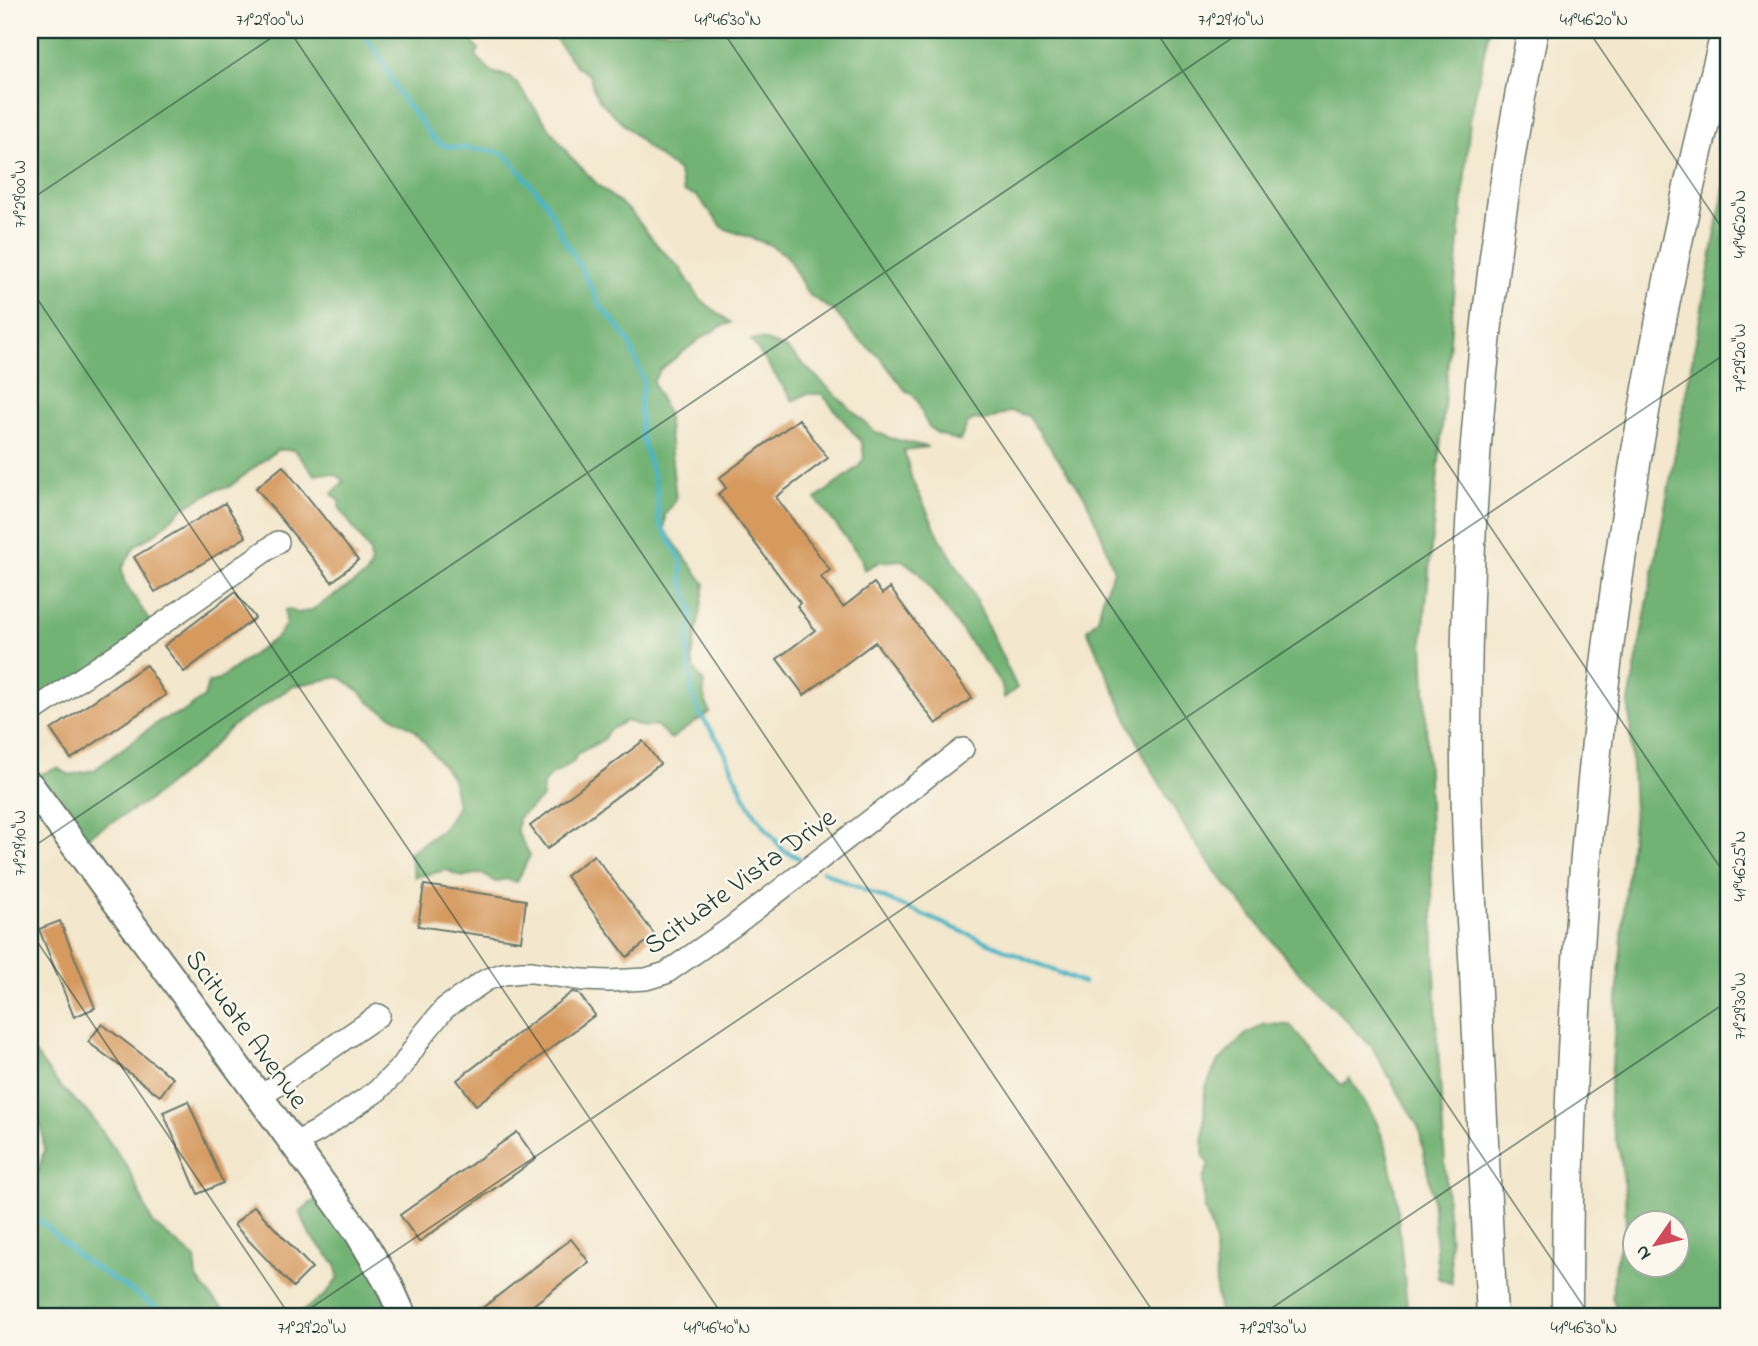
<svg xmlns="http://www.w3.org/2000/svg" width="1758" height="1346" viewBox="0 0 1758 1346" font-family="'Indie Flower',sans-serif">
  <rect width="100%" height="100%" fill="#fbf7ec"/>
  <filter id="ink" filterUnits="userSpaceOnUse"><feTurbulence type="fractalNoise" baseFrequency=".0143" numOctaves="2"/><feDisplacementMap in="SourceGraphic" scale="14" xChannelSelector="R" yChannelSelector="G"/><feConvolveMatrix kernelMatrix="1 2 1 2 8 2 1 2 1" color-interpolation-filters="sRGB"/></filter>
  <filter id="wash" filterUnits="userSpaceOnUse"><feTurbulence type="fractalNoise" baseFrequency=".00686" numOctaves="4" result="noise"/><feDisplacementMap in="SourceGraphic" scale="28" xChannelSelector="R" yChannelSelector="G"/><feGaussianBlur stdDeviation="1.57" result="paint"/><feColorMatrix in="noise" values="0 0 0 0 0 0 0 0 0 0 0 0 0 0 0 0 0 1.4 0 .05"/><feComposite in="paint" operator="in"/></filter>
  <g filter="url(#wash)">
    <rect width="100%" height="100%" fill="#f3e7cd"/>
    <path fill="#72b274" stroke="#487854" stroke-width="2" fill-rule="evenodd" d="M30 30H467L475 46 479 49 476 56 492 72 510 77 517 84 570 156 600 187 631 212 658 246 680 268 700 299 731 323 720 327 701 338 660 370 653 382 667 414 676 500 665 515V530L705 584 692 658 694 668 704 683V697L710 712 671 739 656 725 643 727 626 721 608 731 603 740 577 754 573 762 549 777 543 784 542 798 518 818 517 832 530 855 517 882 505 879 495 882 480 873 462 877 447 870 415 877 409 853 443 829 457 806 452 778 415 730 370 703 361 692 339 677 293 686 231 727 202 757 148 801 73 845 30 778 57 768 70 775 94 770 161 720 182 713 204 697 208 683 218 680 278 636 286 624 285 610 289 609 297 613 310 611 366 575 371 566 370 552 339 507 340 501 332 494 344 481 337 475 325 473 315 475 294 450H277L229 487 217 489 184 507 156 533 135 546 122 569 124 581 154 628 30 712Z
      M549 30H1489L1470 120 1423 638 1437 1028 1452 1284 1438 1278 1432 1193 1419 1128 1372 1047 1293 966 1215 871 1187 831 1144 756 1087 630 1098 619 1104 593 1114 571 1102 536 1085 497 1028 416 1011 411 986 421 975 419 967 424 960 441C948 437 932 434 926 422 919 410 921 397 905 390L879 356 857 338 835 312 808 294 786 255 768 244 723 228 697 196 684 192 678 171 650 150 600 101 593 88 590 76 576 66Z
      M1728 167V1316H1619L1612 1297 1615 1263 1626 1228 1625 1193 1620 1155 1610 1117V1090L1624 911 1634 811 1629 702ZM1636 1224H1678V1266H1636Z
      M760 339 786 348 874 431 890 438 928 447 904 450 912 480 940 538 967 582 1017 688 1004 698 1002 685 918 572 902 560 879 562 864 570 861 558 816 499 858 467 864 458 862 443 822 394H806L793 401 751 340Z
      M1265 1024 1290 1025 1341 1085 1347 1082 1349 1078 1375 1119 1386 1146 1396 1196 1408 1316H1220L1216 1289 1215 1241 1204 1206 1203 1179 1209 1165 1203 1154 1205 1089 1217 1063 1245 1035Z
      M30 1047 59 1085 91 1116 128 1168 153 1224 195 1258 197 1278 213 1299 228 1313 245 1311 253 1316H30V1178L38 1172 44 1151 42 1129 30 1099Z
      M326 1192 401 1316H296L326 1294 338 1278 336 1264 309 1234 300 1211Z"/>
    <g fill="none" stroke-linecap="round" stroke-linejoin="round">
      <path stroke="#49b5c5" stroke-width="4.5" d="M361 30 378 53 399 94 432 137 440 144 451 147 495 151 506 155 546 202 565 241 581 267 600 306 615 322 628 340 643 378V390L640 400 641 427 642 439 656 485 659 522 681 559 682 580 692 609V621L687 643 693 698 702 717 721 745 745 797 755 814 783 850 799 858
        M823 871 839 879 1083 983
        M30 1211 79 1257 170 1316"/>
    </g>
    <g id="blocks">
      <path fill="#d69a5e" d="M799 419 828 458 776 497 830 570 821 577 843 607 874 583 882 594 890 588 972 698 936 724 875 642 804 695 777 659 815 630 797 606 800 603 718 494 726 488 719 478Z
        M283 466 358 560 332 582 256 488Z
        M225 503 246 537 155 592 134 557Z
        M235 592 255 618 184 672 164 646Z
        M146 665 166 695 71 759 51 730Z
        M643 741 660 764 547 849 530 826Z
        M594 855 655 935 627 957 566 876Z
        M424 885 526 900 521 941 418 926Z
        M60 921 95 1008 74 1017 39 929Z
        M572 992 578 993 595 1015 476 1105 457 1080Z
        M102 1024 173 1078 160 1096 88 1042Z
        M188 1101 223 1183 198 1194 163 1112Z
        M517 1132 536 1159 419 1242 400 1215Z
        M254 1206 312 1268 293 1287 234 1225Z
        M571 1239 589 1262 519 1316H472Z"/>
    </g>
  </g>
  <g filter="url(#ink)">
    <use href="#blocks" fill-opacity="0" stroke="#69786a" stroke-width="2"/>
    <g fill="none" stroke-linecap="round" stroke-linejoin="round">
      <defs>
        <path id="minor" d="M30 713 162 624 278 542
          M260 1097 379 1015
          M293 1144 318 1131 377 1091 403 1065 422 1036 445 1008 486 980 503 974 522 972H532L582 980 609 981 646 979 666 973 732 927 963 749"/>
        <path id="major" d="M30 785 237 1066 357 1231 389 1285 403 1316"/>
        <path id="highway" d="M1492 1316C1486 1202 1480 1087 1475 973 1470 889 1465 804 1466 720 1466 488 1486 257 1533 30
          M1567 1316C1566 883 1618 449 1727 30"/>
      </defs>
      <use href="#minor" stroke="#69786a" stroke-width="24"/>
      <use href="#major" stroke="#69786a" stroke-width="30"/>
      <use href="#highway" stroke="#69786a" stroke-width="33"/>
      <use href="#minor" stroke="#fff" stroke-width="21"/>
      <use href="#major" stroke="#fff" stroke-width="26"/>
      <use href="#highway" stroke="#fff" stroke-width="30"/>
    </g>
  </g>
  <path fill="none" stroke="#1f3d34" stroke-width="2" stroke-opacity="0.45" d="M289 30 1156 1316M722 30 1590 1316M1155 30 1728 879M1588 30 1728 237M30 200 283 30M30 288 723 1316M30 849 1244 30M30 931 290 1316M299 1316 1728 352M1260 1316 1728 1001"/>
  <g text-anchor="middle" stroke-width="5" stroke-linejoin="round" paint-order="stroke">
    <g font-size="28" fill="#1f3d34" stroke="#fbf7ec">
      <text transform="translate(739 880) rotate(-36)" y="10">Scituate Vista Drive</text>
      <text transform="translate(248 1028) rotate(54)" y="10">Scituate Avenue</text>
    </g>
  </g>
  <rect width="1758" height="1346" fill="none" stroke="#fbf7ec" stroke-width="77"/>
  <g transform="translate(1656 1244) rotate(236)"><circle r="33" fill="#fbf7ec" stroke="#a3ada2" stroke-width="2"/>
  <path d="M0-5L12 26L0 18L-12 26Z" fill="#d1495b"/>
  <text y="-10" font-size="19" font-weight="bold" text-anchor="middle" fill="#1f3d34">N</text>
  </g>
  <rect x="38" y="38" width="1682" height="1270" fill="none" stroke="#1f3d34" stroke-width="2.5"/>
  <g font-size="18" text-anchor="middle" fill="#1f3d34">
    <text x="270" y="25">71°29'00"W</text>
    <text x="728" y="25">41°46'30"N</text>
    <text x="1231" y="25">71°29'10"W</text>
    <text x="1594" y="25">41°46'20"N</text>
    <text transform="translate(19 194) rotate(-90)" y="6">71°29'00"W</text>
    <text transform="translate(1739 224) rotate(-90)" y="6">41°46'20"N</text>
    <text transform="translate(1739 358) rotate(-90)" y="6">71°29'20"W</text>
    <text transform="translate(19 843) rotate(-90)" y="6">71°29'10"W</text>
    <text transform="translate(1739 866) rotate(-90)" y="6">41°46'25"N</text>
    <text transform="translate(1739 1006) rotate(-90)" y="6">71°29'30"W</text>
    <text x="312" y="1333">71°29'20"W</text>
    <text x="717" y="1333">41°46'40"N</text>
    <text x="1273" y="1333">71°29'30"W</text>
    <text x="1584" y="1333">41°46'30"N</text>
  </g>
</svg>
